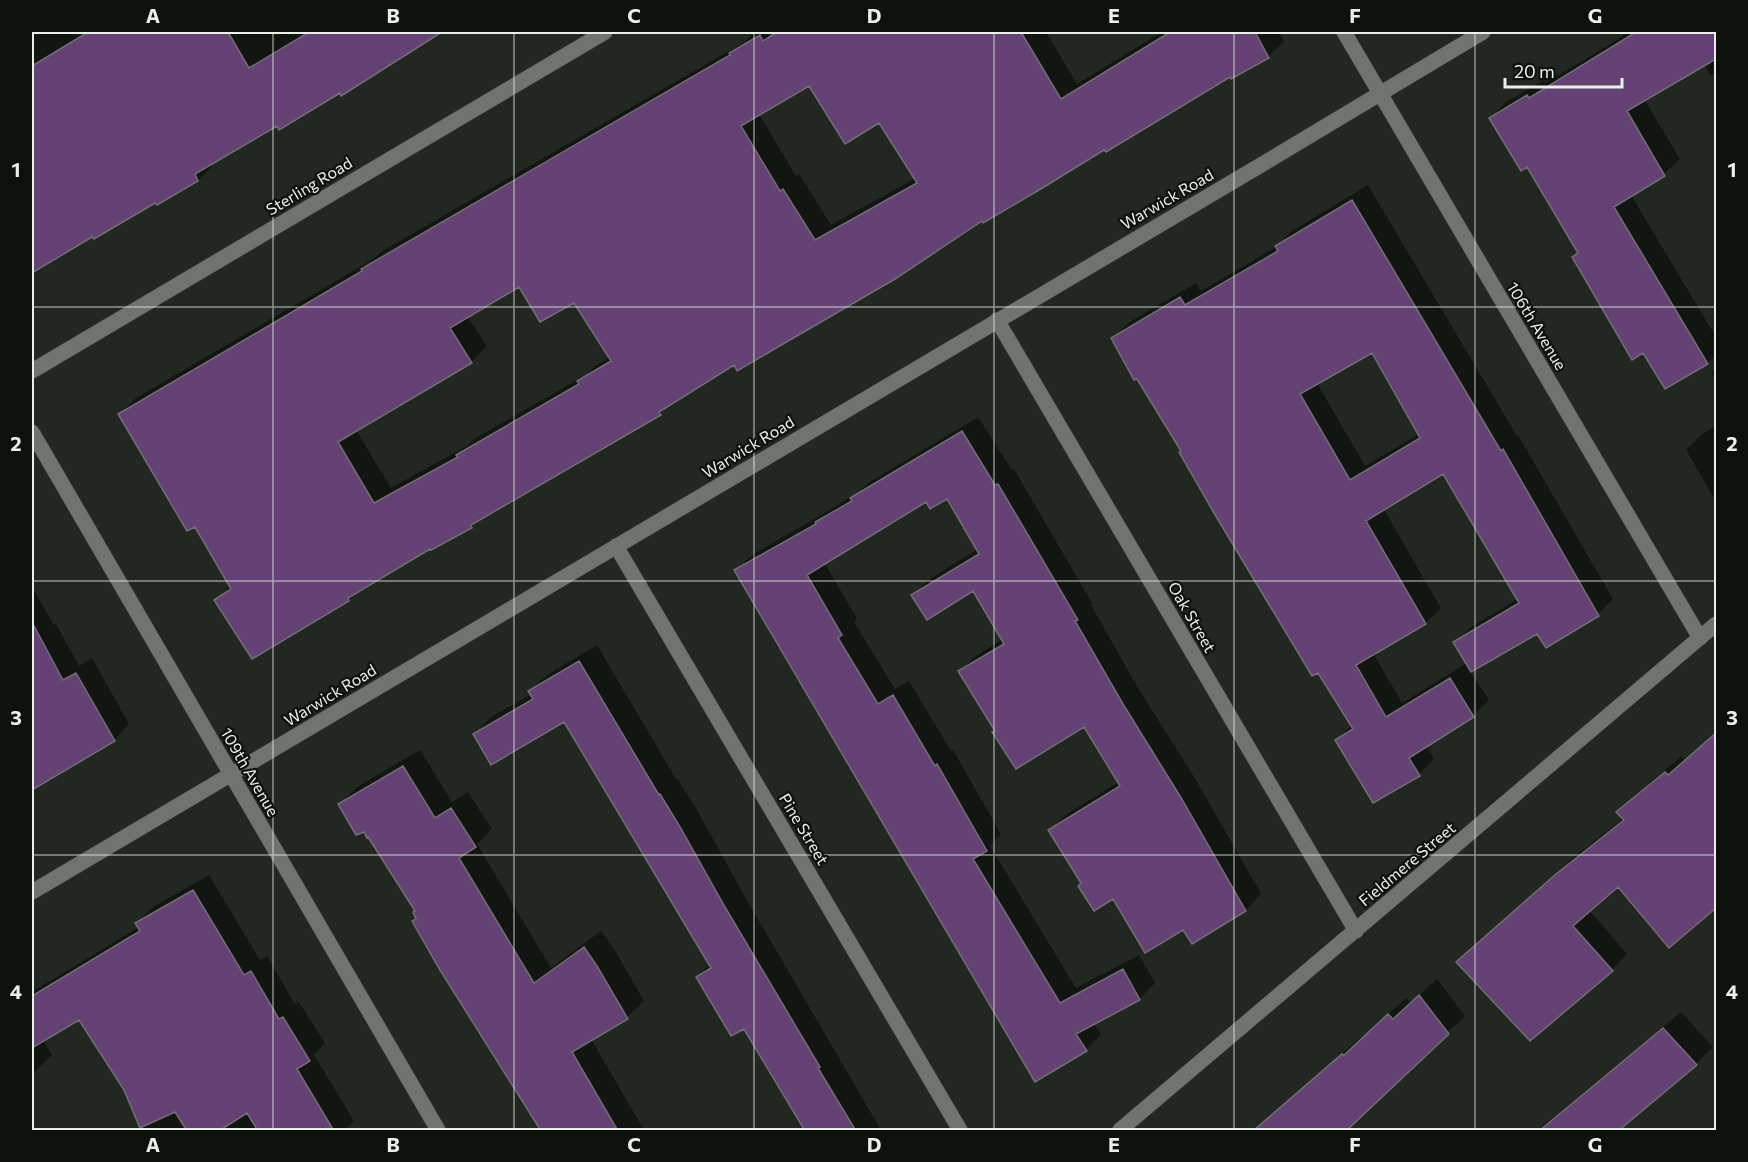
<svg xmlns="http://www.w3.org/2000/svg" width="1748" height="1162" viewBox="0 0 1748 1162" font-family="Commissioner,sans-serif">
  <rect width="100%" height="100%" fill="#222821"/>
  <path fill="#0007" fill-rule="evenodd" d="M32 32H439L342 94 340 91 278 124 211 163 213 165 198 180 157 203 155 201 33 270 32 267Z
    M757 32H1046L1077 84 1162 32H1279L1284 41 1269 56 1232 77 1230 75 735 363 673 401 660 414 478 519 471 527 430 546 360 589 349 600H216L231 585 196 525 120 414 136 398 372 260 379 253 741 44ZM809 84 880 121 916 178 831 225 799 174 796 176 759 114ZM520 285 574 301 610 357 595 366 586 375 474 439 467 446 391 488 356 430 471 362 487 346 467 316Z
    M1628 32H1716V72L1711 76 1704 64 1644 99 1680 159 1664 174 1631 195 1716 337V354L1708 363 1665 387 1644 351 1574 257 1579 252 1528 165 1491 118 1506 102 1543 81 1545 83 1614 42Z
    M1368 185 1517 436 1518 435 1613 599 1598 614 1538 632 1470 671 1489 700 1473 716 1426 746 1434 759 1419 774 1337 740 1352 725 1113 338 1128 323 1196 283 1201 291 1276 247 1292 231ZM1372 351 1419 434 1365 466 1317 383ZM1443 472 1518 599 1471 627 1455 643 1467 663 1402 703 1373 653 1425 623 1441 608 1383 508Z
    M1716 368V381L1712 373Z
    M978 417 1012 470 1014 469 1092 603 1091 605 1138 688 1196 780 1261 894 1246 910 1192 942 1183 928 1083 883 1050 831 1065 815 1119 782 1085 725 996 730 960 671 976 656 1003 639 974 589 913 595 928 580 978 549 948 497 926 500 824 562 857 619 854 622 895 689 909 681 951 751 953 750 1001 834 990 846 1076 988 1139 955 1155 983 1139 999 1094 1023 1101 1034 1086 1050 736 570 752 555 828 511 860 491 868 483Z
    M1716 426V502L1686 450 1702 434Z
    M32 587 54 625 56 624 79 666 92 658 129 724 114 740 32 788V714L40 709 32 691Z
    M597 645 676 779 677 778 697 810 741 890 881 1130H807L745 1027 697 977 710 964 565 720 475 734 491 717 532 694 530 691 547 675Z
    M1716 733V903L1668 945 1618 885 1589 910 1627 954 1612 970 1474 946 1573 858 1624 818 1619 812 1634 796 1681 757 1684 760Z
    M420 750 452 802 468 792 492 829 477 844 551 968 601 931 614 949 644 1001 627 1017 591 1039 644 1130H542L417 918 416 911 369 835 340 804 357 787Z
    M209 875 260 960 267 956 295 1004 299 1002 325 1043 314 1055 354 1121 345 1130H143L125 1089 79 1018 43 1040 52 1055 32 1074V992L139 927 137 923 153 907Z
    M1437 979 1465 1016 1344 1130H1255L1360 1038 1361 1039 1406 998 1411 1003Z
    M1681 1012 1713 1047 1696 1064 1617 1130H1538Z"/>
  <path fill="#654274" stroke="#736d76" stroke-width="1.5" fill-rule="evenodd" d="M88 32H228L249 68 309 32H442L341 96 340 93 279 130 277 126 195 174 198 181 157 205 155 203 94 239 92 237 32 273V66Z
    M777 32H1021L1061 99 1170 32H1255L1269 58 1231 79 1230 77 1106 152 1104 150 1044 187 983 223 982 221 895 279 783 344 737 371 734 365 659 412 661 415 471 525 472 528 431 550 430 549 348 598 349 601 252 659 214 600 231 589 195 527 187 531 118 414 362 271 361 269 730 55 729 53 760 35 763 41ZM809 86 845 144 879 123 917 183 815 240 783 189 780 191 741 126ZM519 287 540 322 574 303 611 361 577 381 579 384 456 455 458 457 374 503 338 442 472 363 450 328Z
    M1636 32H1716V59L1627 111 1665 176 1614 207 1708 364 1665 389 1643 353 1632 360 1572 257 1578 253 1527 167 1521 171 1489 118 1527 95 1529 98Z
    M1352 200 1501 451 1503 449 1599 616 1546 648 1537 634 1471 672 1453 642 1519 603 1443 474 1366 521 1426 624 1356 665 1386 717 1450 678 1474 717 1409 758 1420 776 1373 803 1335 740 1353 729 1318 673 1312 676 1214 513 1179 452 1181 451 1137 379 1134 380 1111 338 1180 297 1185 305 1278 251 1275 246ZM1372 353 1420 438 1350 480 1300 394Z
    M962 431 995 485 998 484 1078 620 1075 621 1123 704 1180 796 1246 911 1192 944 1183 930 1145 953 1113 899 1094 911 1078 886 1081 883 1048 830 1120 786 1084 727 1016 769 992 732 995 731 958 671 1004 644 973 591 927 620 911 595 979 554 947 499 930 509 926 502 807 575 842 635 838 638 878 704 893 695 935 766 937 764 987 851 973 859 1060 1003 1123 969 1140 1000 1076 1034 1087 1051 1035 1082 734 570 816 524 815 522 852 501 850 498Z
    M32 622 63 680 76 673 115 741 32 790Z
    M579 661 659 795 660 794 680 827 725 907 820 1067 818 1068 856 1131H805L744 1029 731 1036 696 977 711 968 564 722 491 765 473 734 533 699 528 691Z
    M1716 733V908L1669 948 1618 887 1573 926 1613 971 1530 1041 1456 962 1556 874 1624 820 1616 812 1665 772 1668 775Z
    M403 766 435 818 451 808 476 847 459 858 534 983 584 947 597 966 628 1019 572 1052 618 1131H541L440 970 412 921 416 919 413 912 415 911 368 837 367 838 364 832 356 835 338 804Z
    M193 890 244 975 251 971 279 1019 283 1017 310 1061 297 1069 334 1131H258L247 1113 219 1131H187L175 1112 140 1128 124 1090 79 1020 32 1048V996L140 931 135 923Z
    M1419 995 1449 1034 1346 1131H1253L1342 1054 1344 1055 1388 1014 1393 1019Z
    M1663 1028 1697 1065 1618 1131H1539Z"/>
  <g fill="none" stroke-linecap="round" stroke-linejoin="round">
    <defs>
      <path id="minor" d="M1344 32 1700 638
        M997 320 1356 931
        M32 371 605 32
        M32 432 438 1130
        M616 546 960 1130
        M32 892 1261 165 1483 32
        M1120 1130 1716 624"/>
    </defs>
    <use href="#minor" stroke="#3e443d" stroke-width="16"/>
    <use href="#minor" stroke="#707370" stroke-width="15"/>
  </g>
  <path fill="none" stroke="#ebefea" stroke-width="1.5" stroke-opacity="0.55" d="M273 32V1130M514 32V1130M754 32V1130M994 32V1130M1234 32V1130M1475 32V1130M32 307H1716M32 581H1716M32 855H1716"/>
  <g text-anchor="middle" stroke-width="4.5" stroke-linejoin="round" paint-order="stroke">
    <g font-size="16" fill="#ebefea" stroke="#0d100d">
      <text transform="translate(309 186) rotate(-31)" y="6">Sterling Road</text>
      <text transform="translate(1167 199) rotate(-30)" y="6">Warwick Road</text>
      <text transform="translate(1537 326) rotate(59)" y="6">106th Avenue</text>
      <text transform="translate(748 447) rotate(-31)" y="6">Warwick Road</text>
      <text transform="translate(1192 617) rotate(60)" y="6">Oak Street</text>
      <text transform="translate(330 695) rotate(-31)" y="6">Warwick Road</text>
      <text transform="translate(250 772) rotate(60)" y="6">109th Avenue</text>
      <text transform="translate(804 829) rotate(59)" y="6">Pine Street</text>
      <text transform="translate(1407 864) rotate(-40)" y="6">Fieldmere Street</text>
    </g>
  </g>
  <rect width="1748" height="1162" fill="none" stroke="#0d100d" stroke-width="66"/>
  <path d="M1505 78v9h117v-9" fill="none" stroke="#ebefea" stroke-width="3"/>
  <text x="1514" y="78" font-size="18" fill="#ebefea" stroke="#0d100d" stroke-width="4.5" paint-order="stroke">20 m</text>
  <rect x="33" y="33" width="1682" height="1096" fill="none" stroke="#ebefea" stroke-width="2"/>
  <g font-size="20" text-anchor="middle" font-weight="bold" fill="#ebefea">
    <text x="153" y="23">A</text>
    <text x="393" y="23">B</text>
    <text x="634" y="23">C</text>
    <text x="874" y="23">D</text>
    <text x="1114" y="23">E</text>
    <text x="1355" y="23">F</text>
    <text x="1595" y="23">G</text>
    <text x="16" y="177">1</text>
    <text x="1732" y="177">1</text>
    <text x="16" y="451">2</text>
    <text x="1732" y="451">2</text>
    <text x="16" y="725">3</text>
    <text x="1732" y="725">3</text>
    <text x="16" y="999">4</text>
    <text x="1732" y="999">4</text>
    <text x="153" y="1152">A</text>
    <text x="393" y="1152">B</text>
    <text x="634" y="1152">C</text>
    <text x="874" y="1152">D</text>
    <text x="1114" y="1152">E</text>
    <text x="1355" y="1152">F</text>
    <text x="1595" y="1152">G</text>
  </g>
</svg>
